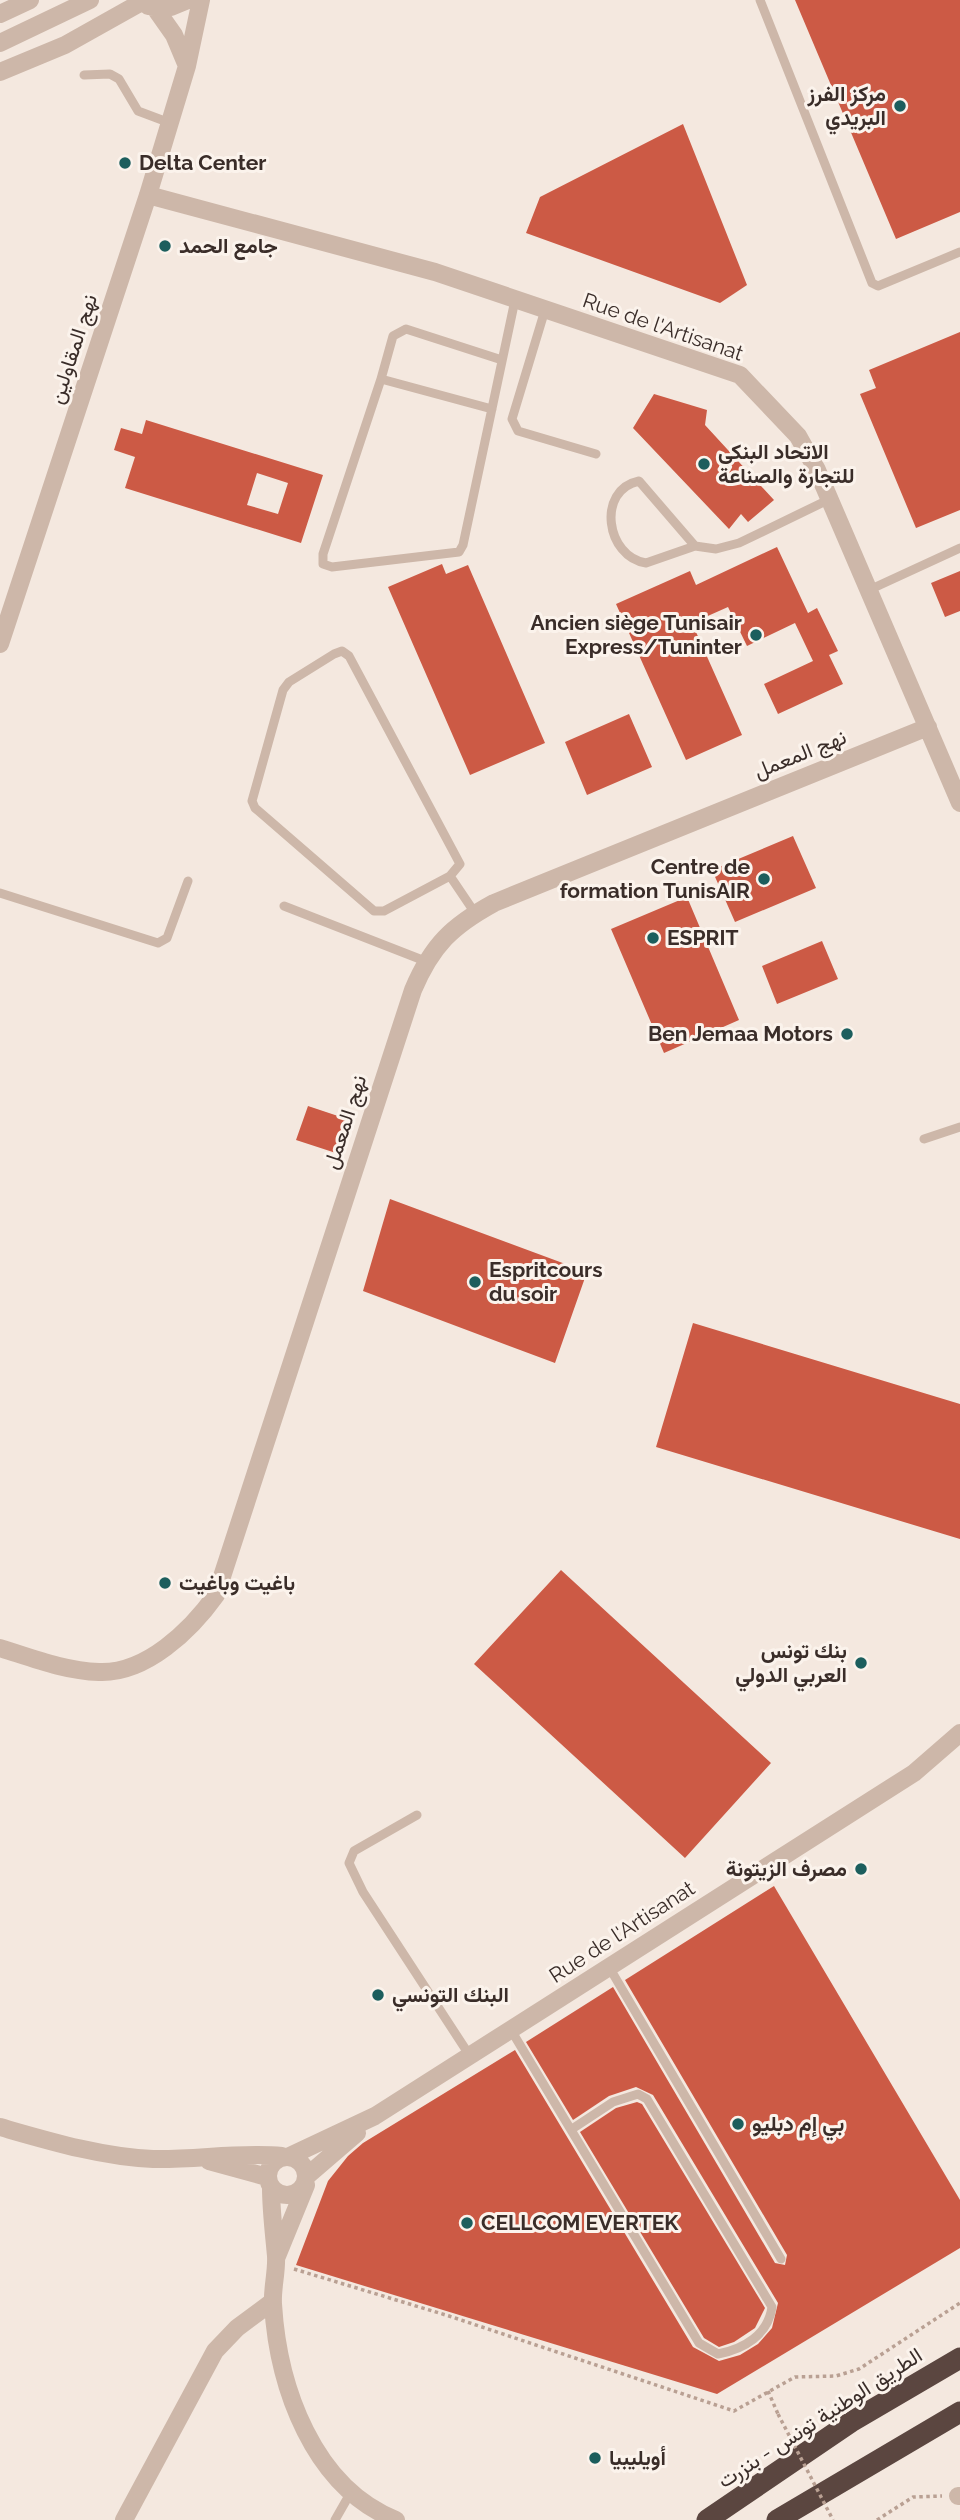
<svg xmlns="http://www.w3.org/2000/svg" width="960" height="2520" viewBox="0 0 960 2520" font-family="Raleway,Vazirmatn,sans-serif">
  <rect width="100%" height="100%" fill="#f4e8df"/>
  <path fill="#cc5a45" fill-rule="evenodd" d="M795 0H960V212L896 239Z
    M683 124 747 285 720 303 526 233 540 197Z
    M960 332V510L916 528 860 394 876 388 869 370Z
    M654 394 707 410 705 425 774 500 748 522 741 514 729 529 633 428Z
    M146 420 323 475 301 543 125 488 135 457 114 450 121 428 142 434ZM257 473 288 483 278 514 247 505Z
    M777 547 808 613 817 608 838 651 829 655 843 684 778 714 764 684 813 661 795 623 747 646 728 607 692 623 742 735 686 760 616 604 690 571 696 585Z
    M442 564 446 574 468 565 545 743 470 775 388 587Z
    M960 571V611L945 617 931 583Z
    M629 714 652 767 587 795 565 742Z
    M793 836 816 888 735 922 712 870Z
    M687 897 739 1020 664 1053 611 929Z
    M822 941 838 979 777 1004 762 966Z
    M308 1106 353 1121 342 1155 296 1140Z
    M390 1199 587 1272 555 1363 363 1291Z
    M693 1323 960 1404V1539L656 1447Z
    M561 1570 771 1763 685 1858 474 1664Z
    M774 1886 960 2200V2248L717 2394 296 2265 328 2181 348 2156 363 2143 515 2050 693 2347 719 2361 740 2355 758 2344 772 2328 778 2303 653 2095 636 2087 609 2096 573 2120 526 2042 613 1987 775 2263 785 2265 787 2255 625 1980Z
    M637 2102 642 2104 765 2308 755 2328 734 2342 719 2347 704 2338 580 2132 616 2108Z"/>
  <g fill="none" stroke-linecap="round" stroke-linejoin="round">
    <path stroke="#b9a093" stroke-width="3.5" stroke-dasharray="3.5 3.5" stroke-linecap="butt" d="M294 2269 449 2316 734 2411 795 2377 836 2376 859 2369 960 2303
      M768 2391 778 2414
      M877 2520 913 2497 942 2496"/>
    <path stroke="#cdb7a9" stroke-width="9" d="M760 0 872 283 878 286 960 252
      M84 75 110 74 119 79 138 111 170 123
      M545 310 512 419 518 431 596 454
      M381 379 323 554V564L332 567 459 552 463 545 515 300
      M492 409 381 379 393 336 406 329 502 360
      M695 546 639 481C596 490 606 557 646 563L695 546 716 549 739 543 830 499
      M869 590 960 548
      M450 876 460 864 349 656 342 651 334 654 289 682 283 690 252 801 255 808 374 911H384L450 876 475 913
      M0 893 158 943 167 938 188 881
      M284 906 425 961
      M924 1139 960 1127
      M417 1815 354 1851 349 1863 363 1892 470 2056
      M609 1967 781 2259
      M511 2030 699 2343 718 2354C744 2349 768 2335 772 2307L647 2099 638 2094 613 2102 572 2129
      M335 2520 351 2492"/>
    <path stroke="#cdb7a9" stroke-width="18" d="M148 6 171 7 188 0
      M155 8 174 35 187 66
      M0 72 65 45 140 3
      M148 195 435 272 740 375 798 436 817 470 960 803
      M0 644 148 195 187 66 201 0
      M0 1648C32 1658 65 1671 99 1672 146 1674 191 1630 216 1595L413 990C432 945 452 926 494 903L928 727
      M0 2127C49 2141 102 2157 153 2159 196 2160 239 2152 282 2156
      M290 2156 375 2116 914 1773 960 1733
      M268 2176a19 19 0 1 1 38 0a19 19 0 1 1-38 0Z
      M209 2161 267 2177
      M307 2176 357 2133
      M271 2187C271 2211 274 2233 276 2256 277 2272 272 2288 273 2304 278 2387 313 2487 396 2520
      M277 2256 306 2185
      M958 2496H960
      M124 2520 215 2351 237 2328 272 2302"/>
    <path stroke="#cdb7a9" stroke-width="18" d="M0 14 30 0
      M0 43 90 0"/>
    <path stroke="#5b4640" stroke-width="21" d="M707 2520 851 2422 960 2358
      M777 2520 960 2412"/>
    <path stroke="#b9a093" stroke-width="3.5" stroke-dasharray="3.5 3.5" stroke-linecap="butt" d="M778 2414 833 2520"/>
  </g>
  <g fill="#1c5e5d" stroke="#fbf3ec" stroke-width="2.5">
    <circle cx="900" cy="106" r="7"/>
    <circle cx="125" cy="163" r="7"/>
    <circle cx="165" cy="246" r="7"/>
    <circle cx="704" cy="464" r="7"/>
    <circle cx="756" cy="635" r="7"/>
    <circle cx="764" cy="879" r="7"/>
    <circle cx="653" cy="938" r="7"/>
    <circle cx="847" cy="1034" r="7"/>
    <circle cx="475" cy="1282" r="7"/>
    <circle cx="165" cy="1583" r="7"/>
    <circle cx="861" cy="1663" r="7"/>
    <circle cx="861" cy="1869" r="7"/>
    <circle cx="378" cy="1995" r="7"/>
    <circle cx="738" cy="2124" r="7"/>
    <circle cx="467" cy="2223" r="7"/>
    <circle cx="595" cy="2458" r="7"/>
  </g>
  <g text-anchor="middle" stroke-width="6" stroke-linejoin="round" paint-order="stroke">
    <g font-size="21" font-weight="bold" fill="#3a2d29" stroke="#fbf3ec" text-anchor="start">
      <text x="886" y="101" text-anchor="end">مركز الفرز<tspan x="886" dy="24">البريدي</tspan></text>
      <text x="139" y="170">Delta Center</text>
      <text x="179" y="253">جامع الحمد</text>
      <text x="718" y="459">الاتحاد البنكي<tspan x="718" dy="24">للتجارة والصناعة</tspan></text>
      <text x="742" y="630" text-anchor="end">Ancien siège Tunisair<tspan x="742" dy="24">Express/Tuninter</tspan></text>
      <text x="750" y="874" text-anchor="end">Centre de<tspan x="750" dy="24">formation TunisAIR</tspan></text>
      <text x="667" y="945">ESPRIT</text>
      <text x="833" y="1041" text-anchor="end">Ben Jemaa Motors</text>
      <text x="489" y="1277">Espritcours<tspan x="489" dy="24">du soir</tspan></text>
      <text x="179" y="1590">باغيت وباغيت</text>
      <text x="847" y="1658" text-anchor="end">بنك تونس<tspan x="847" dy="24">العربي الدولي</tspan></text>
      <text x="847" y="1876" text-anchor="end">مصرف الزيتونة</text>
      <text x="392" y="2002">البنك التونسي</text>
      <text x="752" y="2131">بي إم دبليو</text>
      <text x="481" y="2230">CELLCOM EVERTEK</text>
      <text x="609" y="2465">أويليبيا</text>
    </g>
    <g font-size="21" fill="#3a2d29" stroke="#fbf3ec">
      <text transform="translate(663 327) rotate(19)" y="7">Rue de l'Artisanat</text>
      <text transform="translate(73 349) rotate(-72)" y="7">نهج المقاولين</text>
      <text transform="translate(800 754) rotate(-22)" y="7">نهج المعمل</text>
      <text transform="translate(345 1122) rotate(-72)" y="7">نهج المعمل</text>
      <text transform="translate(622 1932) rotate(-33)" y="7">Rue de l'Artisanat</text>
      <text transform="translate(820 2418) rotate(-33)" y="7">الطريق الوطنية تونس - بنزرت</text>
    </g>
  </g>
</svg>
